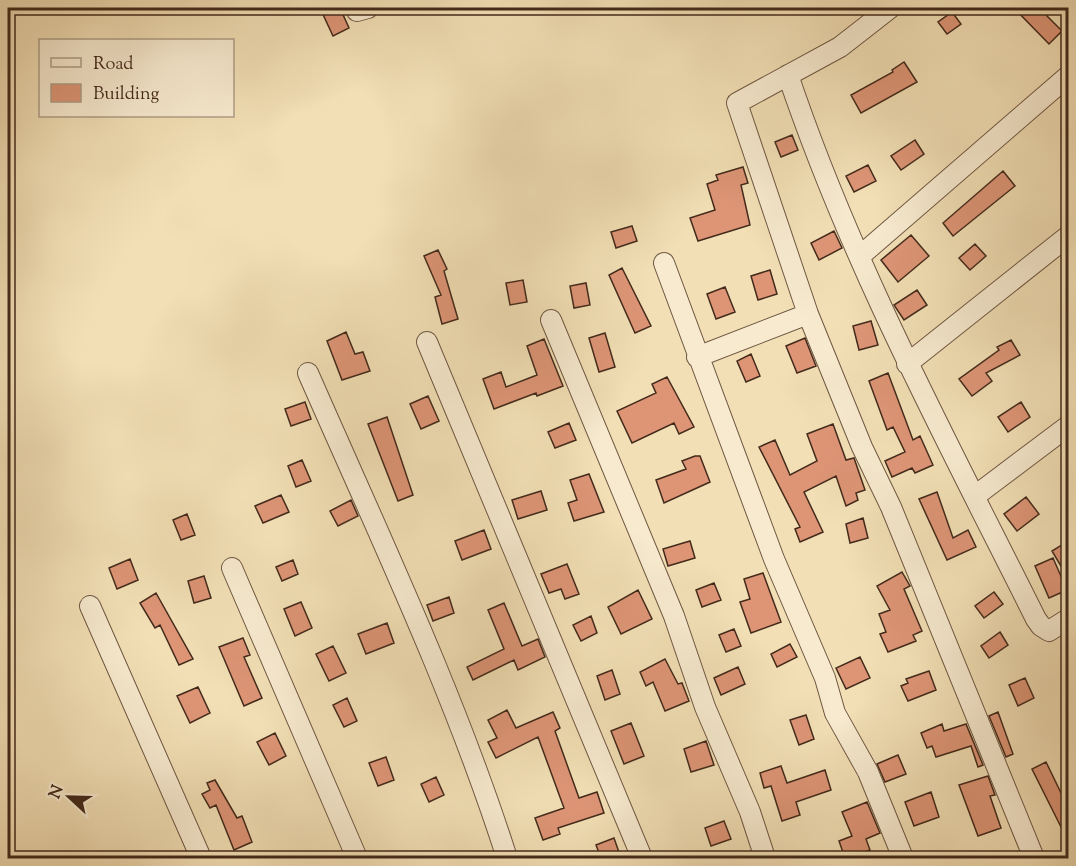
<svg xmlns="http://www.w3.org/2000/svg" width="1076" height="866" viewBox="0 0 1076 866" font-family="'Sorts Mill Goudy',serif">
  <rect width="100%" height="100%" fill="#f2dfb5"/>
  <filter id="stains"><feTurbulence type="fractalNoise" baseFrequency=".00333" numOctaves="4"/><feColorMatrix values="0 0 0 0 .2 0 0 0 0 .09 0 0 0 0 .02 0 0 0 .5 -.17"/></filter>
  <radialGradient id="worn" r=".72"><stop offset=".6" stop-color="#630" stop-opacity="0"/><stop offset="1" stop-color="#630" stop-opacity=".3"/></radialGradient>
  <path fill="#dd9576" stroke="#432a1b" stroke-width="1.5" d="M320 8H340L349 28 333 36Z
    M1014 8H1039L1062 31 1049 44Z
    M952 12 961 24 947 34 938 22Z
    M904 62 917 82 861 113 851 95 893 72 892 70Z
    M792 135 798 150 781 157 775 142Z
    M915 140 924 154 901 170 891 156Z
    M868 165 876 181 854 192 846 176Z
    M743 167 748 183 741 185 750 225 698 241 690 218 715 210 707 184 718 180 716 175Z
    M1003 171 1015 186 953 236 943 223Z
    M632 226 637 241 616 248 611 232Z
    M834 231 842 248 819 260 811 243Z
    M911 235 929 256 898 282 881 260Z
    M975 244 986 256 970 270 959 258Z
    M438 250 447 269 444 271 458 319 442 324 435 297 441 295 424 256Z
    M622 268 651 326 635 333 609 275Z
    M770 270 777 294 758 300 751 276Z
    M523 280 527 302 510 305 506 283Z
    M586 283 590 305 574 308 570 286Z
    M725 287 735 312 716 319 707 294Z
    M917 290 927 305 904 320 894 305Z
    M871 321 878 345 859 350 853 326Z
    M346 332 355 354 363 352 370 371 342 380 327 341Z
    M605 333 615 367 599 372 589 338Z
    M805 338 816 366 797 373 786 346Z
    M544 339 563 386 537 396 536 393 494 409 483 379 501 372 506 387 537 375 527 346Z
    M1011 340 1020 355 986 373 992 381 972 396 959 379 999 350 997 347Z
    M751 354 760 376 746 382 737 361Z
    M888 373 913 440 920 436 933 465 915 473 912 468 892 477 885 461 905 452 893 427 887 430 869 381Z
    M667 377 694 427 679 434 674 423 632 443 617 411 656 393 652 384Z
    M428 396 439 421 421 429 410 404Z
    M305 402 311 419 291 426 285 409Z
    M1021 402 1030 417 1008 432 998 417Z
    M387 417 413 495 398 501 368 424Z
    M569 423 576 440 555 448 548 432Z
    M833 424 846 460 854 458 865 490 856 493 858 500 846 506 836 476 804 492 823 532 800 542 795 529 800 527 759 447 775 440 790 475 817 461 807 434Z
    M695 456H700L710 482 664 503 656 480 686 469 682 461Z
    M302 460 311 481 296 487 288 466Z
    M589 474 604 512 574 521 568 503 577 500 570 480Z
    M541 491 547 510 518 519 512 500Z
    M937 492 953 538 968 530 976 547 947 560 919 499Z
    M281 495 289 512 263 523 255 506Z
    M1026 497 1039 514 1017 531 1004 514Z
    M351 500 358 516 338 526 330 511Z
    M187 514 195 535 181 540 173 520Z
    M863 518 868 538 850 543 846 524Z
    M484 530 491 549 462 560 455 541Z
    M690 541 695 558 668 566 663 549Z
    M1068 541V578L1052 551Z
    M1053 558 1067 590 1049 598 1035 566Z
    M130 559 138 580 117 589 109 568Z
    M293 560 298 574 282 581 276 567Z
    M567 564 579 594 565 599 561 589 549 593 541 574Z
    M902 572 910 586 904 589 922 631 913 635 916 641 888 652 880 634 886 632 879 614 890 610 877 586Z
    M763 573 781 622 751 633 740 602 750 599 744 579Z
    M204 576 211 598 194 603 188 581Z
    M714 583 721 600 702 607 696 590Z
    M638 590 652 619 621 634 608 607Z
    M994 592 1003 604 984 618 975 606Z
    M156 593 193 659 179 665 160 625 155 628 140 603Z
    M449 597 454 613 433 621 427 605Z
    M301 602 312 628 295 636 284 609Z
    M504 603 522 646 538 639 545 657 518 670 514 660 473 680 467 667 504 649 488 610Z
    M591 616 597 633 581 641 573 625Z
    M387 623 394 643 366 654 358 634Z
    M734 629 741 646 726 652 719 635Z
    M1000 632 1008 645 989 658 981 646Z
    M243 638 250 655 244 657 262 698 244 706 219 647Z
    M790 644 797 657 777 667 771 654Z
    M333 646 346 673 329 681 316 654Z
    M860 657 870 678 846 689 836 668Z
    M665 659 678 684 682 683 689 701 665 711 653 682 646 686 640 672Z
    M738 667 745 684 721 695 714 678Z
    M612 670 620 694 605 700 597 676Z
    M929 671 936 690 908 701 901 686 908 683 906 679Z
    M1025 678 1034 698 1018 706 1009 685Z
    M198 687 210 713 190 723 177 696Z
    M347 698 357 721 344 727 333 705Z
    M507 710 516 728 553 712 560 728 555 731 579 798 597 792 604 813 558 828 560 834 543 840 535 818 564 808 538 737 496 758 488 742 497 738 488 720Z
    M998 712 1013 754 1006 757 989 716Z
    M806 715 814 739 799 745 790 720Z
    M631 723 644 756 624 764 611 731Z
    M942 724 944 731 966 724 983 765 978 767 971 746 936 757 932 746 927 748 921 733Z
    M275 733 286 756 269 765 257 742Z
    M706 741 714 765 691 772 684 749Z
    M898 755 906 774 885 782 877 764Z
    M386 757 394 780 378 786 369 763Z
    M1046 762 1063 797 1068 795V841L1032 769Z
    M781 766 787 783 825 770 831 790 796 802 800 815 782 821 771 786 764 788 760 773Z
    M988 776 995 795 990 796 1001 828 978 836 959 785Z
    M436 777 444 795 429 802 421 784Z
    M215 780 237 818 242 816 252 842 234 850 216 805 210 808 202 794 210 790 207 783Z
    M931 792 939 817 914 826 905 802Z
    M867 802 880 833 866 839 870 850 845 858 839 841 852 836 842 812Z
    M724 821 731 839 711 846 705 828Z
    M614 838 621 858H601L596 845Z"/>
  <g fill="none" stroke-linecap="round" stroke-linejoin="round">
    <defs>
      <path id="minor" d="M890 8 840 47 737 103 808 314 862 447 891 507 1034 858
        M357 11 368 8
        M788 75C852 265 947 441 1036 619L1041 626 1049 631 1068 619
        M860 256 1068 76
        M664 263 774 559 825 678 835 713 868 772 903 858
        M551 320 674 616 705 707 750 812 765 858
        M427 342 642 858
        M697 357 808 314
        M907 364 1068 236
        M308 373C378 533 454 692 507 858
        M975 496 1068 426
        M232 568 357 858
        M90 606 201 858"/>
    </defs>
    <use href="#minor" stroke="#6f5742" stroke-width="22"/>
    <use href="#minor" stroke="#f7eacf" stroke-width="20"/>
  </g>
  <rect width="1076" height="866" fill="none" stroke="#f2dfb5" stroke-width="30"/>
  <rect x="9" y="9" width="1058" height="848" fill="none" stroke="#432a1b" stroke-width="3"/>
  <rect x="15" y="15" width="1046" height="836" fill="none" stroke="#432a1b" stroke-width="1.5"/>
  <rect x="39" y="39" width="195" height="78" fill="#f7eacf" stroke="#af9d87" stroke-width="1.5"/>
  <rect x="51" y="58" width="30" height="9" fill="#f7eacf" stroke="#af9d87" stroke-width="1.5"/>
  <text x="93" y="69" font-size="18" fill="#432a1b">Road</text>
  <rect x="51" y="84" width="30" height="18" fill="#dd9576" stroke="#af9d87" stroke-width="1.5"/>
  <text x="93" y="99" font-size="18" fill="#432a1b">Building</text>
  <g transform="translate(69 797) rotate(292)" stroke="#f7eacf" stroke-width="4.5" paint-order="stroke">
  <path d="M0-4.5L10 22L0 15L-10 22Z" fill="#432a1b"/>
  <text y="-9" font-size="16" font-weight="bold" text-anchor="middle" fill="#432a1b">N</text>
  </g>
  <rect width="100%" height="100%" filter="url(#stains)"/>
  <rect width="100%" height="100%" fill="url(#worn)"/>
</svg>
